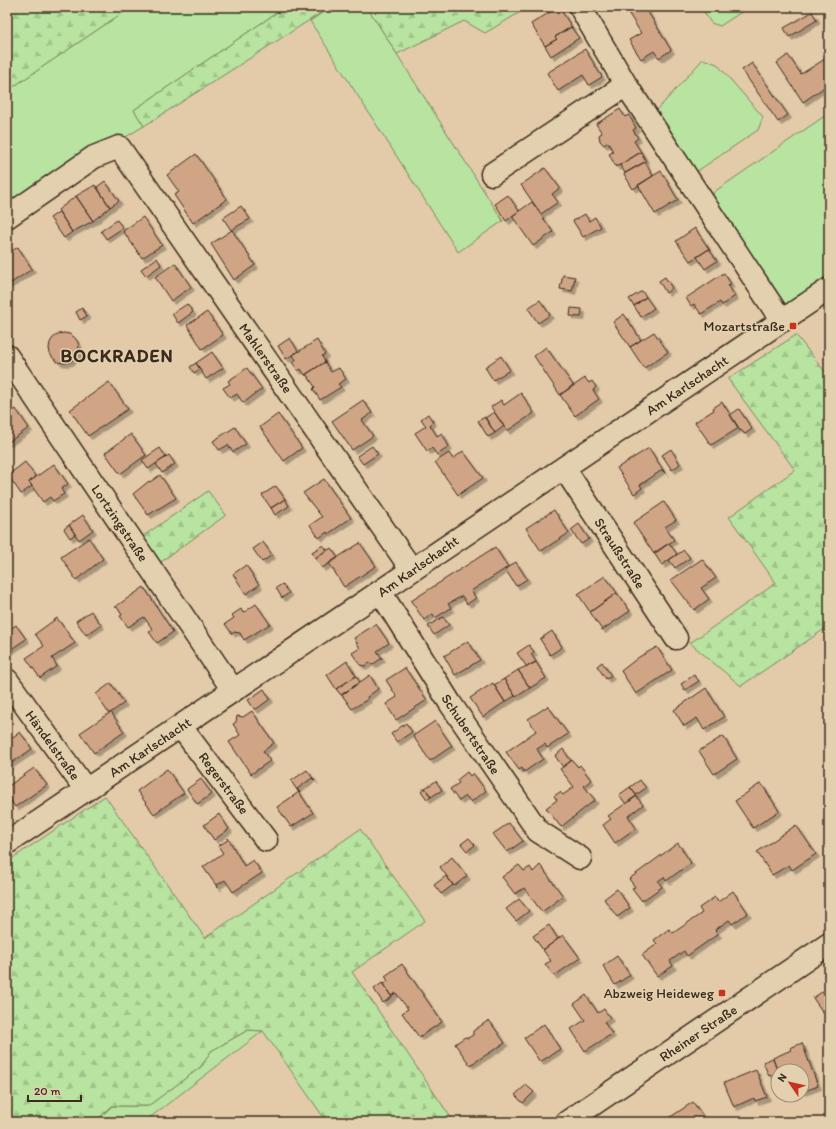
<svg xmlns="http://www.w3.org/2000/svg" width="836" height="1129" viewBox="0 0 836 1129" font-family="Itim,sans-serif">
  <defs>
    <pattern id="forest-firs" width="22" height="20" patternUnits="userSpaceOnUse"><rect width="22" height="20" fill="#b8e3a0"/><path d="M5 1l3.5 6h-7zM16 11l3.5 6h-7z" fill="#9fc389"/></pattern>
    <filter id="shadow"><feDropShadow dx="3.5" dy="3.5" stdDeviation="0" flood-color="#0004"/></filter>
  </defs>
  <rect width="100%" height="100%" fill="#e3cba9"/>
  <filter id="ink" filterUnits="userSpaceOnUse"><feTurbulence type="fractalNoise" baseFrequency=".025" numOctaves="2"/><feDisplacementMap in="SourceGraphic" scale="8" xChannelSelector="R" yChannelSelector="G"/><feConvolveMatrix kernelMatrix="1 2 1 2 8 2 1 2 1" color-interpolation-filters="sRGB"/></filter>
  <g filter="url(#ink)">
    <path fill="#b8e3a0" stroke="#7a865f" d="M131 7H285L134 110 144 126 7 209V91Z
      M331 7H367L503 221 458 252 310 21Z
      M701 7H749L720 26 711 23Z
      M703 59 717 64 763 117 758 130 696 172 657 110Z
      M829 113V278L785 308 711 198 714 192Z
      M248 1030 263 1031 144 1122H95L112 1106H148L202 1066 211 1051Z"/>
    <path fill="url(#forest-firs)" stroke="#7a865f" d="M7 7H131L7 91Z
      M285 7H330L144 126 134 110Z
      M367 7H529L485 33 464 21 397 54Z
      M796 335 829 377V626L741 686 690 643 776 583 729 517 795 470 728 379Z
      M208 491 226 515 158 564 139 539Z
      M105 796 205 938 360 829 425 921 352 972 454 1122H327L263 1031 248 1030 211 1051 202 1066 148 1106H112L95 1122H7V862Z"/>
    <path fill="#d0a586" stroke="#3b2a1e" filter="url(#shadow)" d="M558 7H559L573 29 571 27 555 37 557 39 545 46 531 24Z
      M641 7H645L671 50 659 58 654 51 641 59 629 40 641 33 629 14Z
      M812 12 817 20 789 37 784 28Z
      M571 27 579 38 551 56 545 46 557 39 555 37Z
      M585 49 602 77 589 85 583 75 558 91 547 73Z
      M788 55 801 74 825 59 829 65V87L827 89 826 86 803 102 777 63Z
      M752 63 788 115 778 122 742 70Z
      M620 109 625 117 629 115 636 128 633 130 638 138 634 141 641 152 616 167 609 154 613 152 608 142 604 145 600 141 599 135 602 133 596 124Z
      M641 152 646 161 625 173 620 165Z
      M196 154 227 199 193 223 174 195 179 192 167 175Z
      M645 162 653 176 633 189 624 174Z
      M545 168 560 188 552 194 558 202 541 214 521 185Z
      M661 171 678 200 655 214 638 185Z
      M105 181 119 201 110 207 97 187Z
      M95 185 110 207 93 221 76 196Z
      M508 195 519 211 506 221 495 204Z
      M76 196 93 221 72 232 58 210Z
      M532 202 553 232 533 246 512 216Z
      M241 206 250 219 231 230 223 218Z
      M59 212 72 232 64 238 50 218Z
      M585 214 589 221 595 217 601 227 583 237 573 221Z
      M143 217 162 245 142 258 123 231Z
      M117 220 123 228 106 239 101 231Z
      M695 228 709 249 690 261 676 241Z
      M232 230 255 265 234 280 211 244Z
      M18 247 32 269 8 285 7 254Z
      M709 249 717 261 705 269 697 257Z
      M157 258 161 265 146 276 141 269Z
      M175 263 191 287 171 301 155 277Z
      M724 273 731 284 728 285 735 296 722 305 720 302 701 314 694 304 691 306 686 298Z
      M563 275 575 277 572 291 560 289Z
      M665 277 672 288 666 293 659 281Z
      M642 291 646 297 634 306 629 299Z
      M646 297 654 308 641 317 634 306Z
      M540 300 550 315 538 323 528 308Z
      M187 304 193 312 178 323 172 314Z
      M82 308 87 316 80 320 76 312Z
      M571 308 582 309 581 317 570 316Z
      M207 312 223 335 202 349 187 325Z
      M624 314 641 340 630 347 613 322Z
      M654 332 668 352 644 368 630 347Z
      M49 348a15 15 0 1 1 30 0a15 15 0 1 1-30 0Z
      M290 338 298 351 286 359 278 346Z
      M317 340 325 354 322 356 325 362 305 375 301 369 298 371 292 362 296 360 293 355Z
      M546 347 573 385 560 395 534 356Z
      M212 352 223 368 206 379 196 363Z
      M501 356 510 370 493 380 485 367Z
      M325 362 331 372 339 368 346 379 338 384 341 387 320 400 313 389 315 387 307 375H305Z
      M196 363 200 369 194 373 190 367Z
      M247 368 262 389 243 403 237 394 230 398 223 388 230 384 228 381Z
      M585 378 589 383 592 381 596 387 593 390 599 399 575 416 560 395Z
      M109 382 128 409 88 436 70 410Z
      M521 393 534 413 507 431 491 407 501 400 504 405Z
      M363 400 372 413 362 420 373 436 352 450 332 421Z
      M722 402 739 428 711 445 695 422 714 410 713 408Z
      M16 409 29 428 7 443V415Z
      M739 409 752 429 745 434 741 430 740 431 730 415Z
      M494 412 504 426 495 433 485 418Z
      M278 414 302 448 284 461 260 427Z
      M428 414 433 422 430 425 437 436 442 433 449 447 437 455 432 448 427 451 415 433 426 426 421 419Z
      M485 417 495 433 488 437 478 421Z
      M235 427 246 444 233 452 228 445 219 450 213 441Z
      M131 434 146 455 120 474 105 453Z
      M372 446 378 454 363 464 357 456Z
      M160 448 166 457 148 469 142 460Z
      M649 448 665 473 662 470 640 485 642 488 634 494 617 468Z
      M671 449 680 464 672 470 662 455Z
      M463 451 483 478 458 495 435 462 449 453 453 459Z
      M169 455 175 464 162 473 156 464Z
      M25 462 36 477 29 482 32 486 21 494 8 475Z
      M54 464 68 484 61 489 64 494 53 501 50 497 43 502 29 482Z
      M160 475 176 498 148 515 133 494 149 481 150 482Z
      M324 479 351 518 328 534 327 532 319 538 310 525 322 517 303 493Z
      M276 486 285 499 271 508 262 495Z
      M285 499 289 506 275 515 271 508Z
      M664 502 676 520 665 527 674 540 654 554 633 523Z
      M554 510 569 533 541 551 526 528Z
      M83 515 93 530 79 540 69 525Z
      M579 524 589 539 581 544 571 530Z
      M69 525 75 534 70 538 64 529Z
      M89 538 103 559 76 580 61 557Z
      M263 542 272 555 262 562 253 549Z
      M360 543 376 566 344 587 329 563Z
      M669 543 677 554 662 565 654 553Z
      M323 545 327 550 315 558 312 552Z
      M495 547 508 567 471 591 476 598 467 604 462 596 448 604 451 608 435 618 433 614 424 620 411 601Z
      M331 548 338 558 322 568 315 558Z
      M684 550 690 558 675 568 669 560Z
      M702 559 716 578 701 588 709 599 694 610 671 580Z
      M516 562 527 579 516 586 505 569Z
      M246 565 259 585 246 594 233 574Z
      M605 576 617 593 590 612 578 594Z
      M282 584 289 593 282 598 276 588Z
      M144 587 173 632 157 643 149 632 153 630 144 617 128 627 120 616 122 615 117 607H115Z
      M617 593 630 611 602 630 590 612Z
      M256 604 270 624 244 640 240 633 234 632 232 634 225 624 234 618 232 615 241 609 243 613Z
      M91 611 101 625 86 635 76 621Z
      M443 617 449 625 434 635 428 626Z
      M57 618 75 643 52 658 57 666 40 678 26 658 44 646 35 634Z
      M376 624 389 643 377 651 382 658 372 665 370 662 365 666 360 665 352 653 360 648 354 638Z
      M16 625 26 639 7 652V631Z
      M552 631 562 647 550 655 540 639Z
      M468 641 480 660 455 675 444 656Z
      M529 645 534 652 531 654 536 662 527 667 517 653Z
      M657 647 672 670 636 694 621 671 639 657Z
      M347 661 356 676 336 689 327 675Z
      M536 662 546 678 530 688 518 670Z
      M602 662 611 676 606 679 597 666Z
      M405 668 427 700 396 720 386 704 397 697 386 680Z
      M518 670 530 688 516 697 504 679Z
      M370 675 378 689 367 697 368 699 352 709 342 695Z
      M694 675 699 681 685 690 681 684Z
      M356 676 360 682 341 695 336 689Z
      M504 679 515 696 505 702 494 685Z
      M111 683 124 703 109 714 96 694Z
      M493 683 505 702 483 717 470 698Z
      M706 688 724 717 704 730 697 718 684 726 674 710Z
      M264 689 270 699 255 710 248 700Z
      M548 706 568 734 547 748 545 744 537 749 543 759 524 772 522 768 519 770 506 752 536 731 528 719Z
      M252 711 274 743 263 751 270 761 251 774 229 742 240 735 233 724 236 722 237 716 243 717Z
      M111 712 124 732 94 753 80 733Z
      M435 721 452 746 430 761 413 736Z
      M406 723 412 732 397 742 391 734Z
      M20 732 32 749 7 766V741Z
      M723 736 737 759 714 774 699 751Z
      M563 749 571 761 563 767 555 756Z
      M572 760 578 767 580 765 591 780 584 786 595 800 561 827 546 808 557 800 554 796 560 792 563 795 574 787 560 769Z
      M34 768 47 785 15 807 7 795V787Z
      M167 769 184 793 154 814 137 791Z
      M307 770 315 781 312 778 297 789 300 792 299 793 291 781Z
      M467 772 470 776 473 773 486 791 471 802 466 796 459 801 450 789 459 783 457 780Z
      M201 779 212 794 197 804 187 789Z
      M640 780 646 788 636 795 630 787Z
      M436 781 442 790 431 797 425 788Z
      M761 783 779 811 753 828 735 801Z
      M630 787 637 796 626 804 619 795Z
      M425 788 431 797 427 799 421 791Z
      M299 792 313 813 291 827 277 807Z
      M636 796 643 805 628 816 636 828 615 843 603 825 611 819 608 816Z
      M219 814 229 829 214 840 204 825Z
      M509 823 523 841 507 852 493 834Z
      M796 825 816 854 792 870 789 865 772 875 757 852Z
      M228 838 244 866 253 860 262 873 233 892 225 880 217 885 218 888 203 867 223 853 218 846 228 840Z
      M469 838 475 845 467 851 461 844Z
      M678 843 691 863 666 881 664 877 658 881 662 887 642 901 632 888 635 887 629 879Z
      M452 857 467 876 454 886 440 867Z
      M519 865 524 871 530 867 533 872 540 865 563 896 542 912 524 888 515 894 502 877Z
      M446 876 453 885 441 894 434 885Z
      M617 889 630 908 617 917 604 899Z
      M733 891 748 913 732 924 729 920 715 930 718 934 687 956 684 951 670 961 673 966 657 976 642 955 657 944 654 940 669 929 673 933 702 913 699 908 715 897 718 902Z
      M519 899 529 911 516 921 506 909Z
      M549 925 558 939 543 950 533 936Z
      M563 935 580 958 554 976 545 964 551 961 543 950Z
      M617 956 630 975 615 985 603 966Z
      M402 964 442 1022 419 1037 402 1013 408 1009 396 993 391 996 383 984 388 981 385 976Z
      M382 983 392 997 383 1003 374 989Z
      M829 987V1021L813 998Z
      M586 995 598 1013 604 1009 610 1018 604 1022 612 1034 585 1051 571 1029 585 1020 574 1004Z
      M489 1020 505 1043 470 1065 455 1044 465 1037 468 1038 473 1035V1031Z
      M829 1021V1031L824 1024Z
      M544 1024 560 1049 540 1062 524 1038Z
      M802 1043 818 1086 802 1092V1071H778L773 1058 791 1050 790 1048Z
      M773 1058 778 1073 769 1076 763 1062Z
      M756 1070 767 1097 755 1101 754 1098 734 1107 724 1083Z
      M526 1085 534 1092 523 1103 515 1095Z
      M693 1102 706 1121 663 1122Z"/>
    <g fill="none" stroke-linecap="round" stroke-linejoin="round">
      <defs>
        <path id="minor" d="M580 7 626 85 782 321
          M492 174 626 85
          M7 217 94 157 119 147 412 570
          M7 356 233 690
          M564 468 676 638
          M381 593 450 703 538 831 580 858
          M7 680 86 790
          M181 727 266 840
          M7 843 829 289"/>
        <path id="major" d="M567 1122 829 944"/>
      </defs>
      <use href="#minor" stroke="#3b2a1e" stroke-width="25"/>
      <use href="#major" stroke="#3b2a1e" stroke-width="25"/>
      <use href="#minor" stroke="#e3d0ae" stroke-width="22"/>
      <use href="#major" stroke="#e3d0ae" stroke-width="22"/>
    </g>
  </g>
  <g fill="#c8321e" stroke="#e3d0ae" stroke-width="1.5">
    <rect x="789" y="322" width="8" height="8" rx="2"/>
    <rect x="718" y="989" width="8" height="8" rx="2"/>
  </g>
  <g text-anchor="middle" stroke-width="3" stroke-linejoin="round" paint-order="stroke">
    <g font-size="14" fill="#3b2a1e" stroke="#e3d0ae" text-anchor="end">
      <text x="785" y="331">Mozartstraße</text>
      <text x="714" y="998">Abzweig Heideweg</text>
    </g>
    <g font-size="14" fill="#3b2a1e" stroke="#e3d0ae">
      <text transform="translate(266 358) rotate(55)" y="5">Mahlerstraße</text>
      <text transform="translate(687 385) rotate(-34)" y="5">Am Karlschacht</text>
      <text transform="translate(120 523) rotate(56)" y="5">Lortzingstraße</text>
      <text transform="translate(620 553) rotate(57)" y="5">Straußstraße</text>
      <text transform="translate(418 566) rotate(-35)" y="5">Am Karlschacht</text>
      <text transform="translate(471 734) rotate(56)" y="5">Schubertstraße</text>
      <text transform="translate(53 745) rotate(54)" y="5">Händelstraße</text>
      <text transform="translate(150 747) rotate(-34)" y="5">Am Karlschacht</text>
      <text transform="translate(224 783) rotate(53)" y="5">Regerstraße</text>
      <text transform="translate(698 1033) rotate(-34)" y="5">Rheiner Straße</text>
    </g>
    <g font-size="18" font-weight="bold" letter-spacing="1" fill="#3b2a1e" stroke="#e3d0ae">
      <text x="117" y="362">BOCKRADEN</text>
    </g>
  </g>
  <rect width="836" height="1129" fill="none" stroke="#e3d0ae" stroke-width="24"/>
  <rect x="12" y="12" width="812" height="1105" fill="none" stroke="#3b2a1e" stroke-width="1.5" filter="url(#ink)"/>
  <g transform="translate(790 1083) rotate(304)"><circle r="19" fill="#e3d0ae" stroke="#a08e74"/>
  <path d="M0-3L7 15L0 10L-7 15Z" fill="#c8321e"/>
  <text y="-6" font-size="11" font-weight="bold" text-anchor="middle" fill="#3b2a1e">N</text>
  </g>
  <path d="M28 1095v6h53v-6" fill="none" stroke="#3b2a1e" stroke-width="2"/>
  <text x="34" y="1095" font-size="12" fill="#3b2a1e" stroke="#e3d0ae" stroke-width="3" paint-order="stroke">20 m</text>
</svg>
